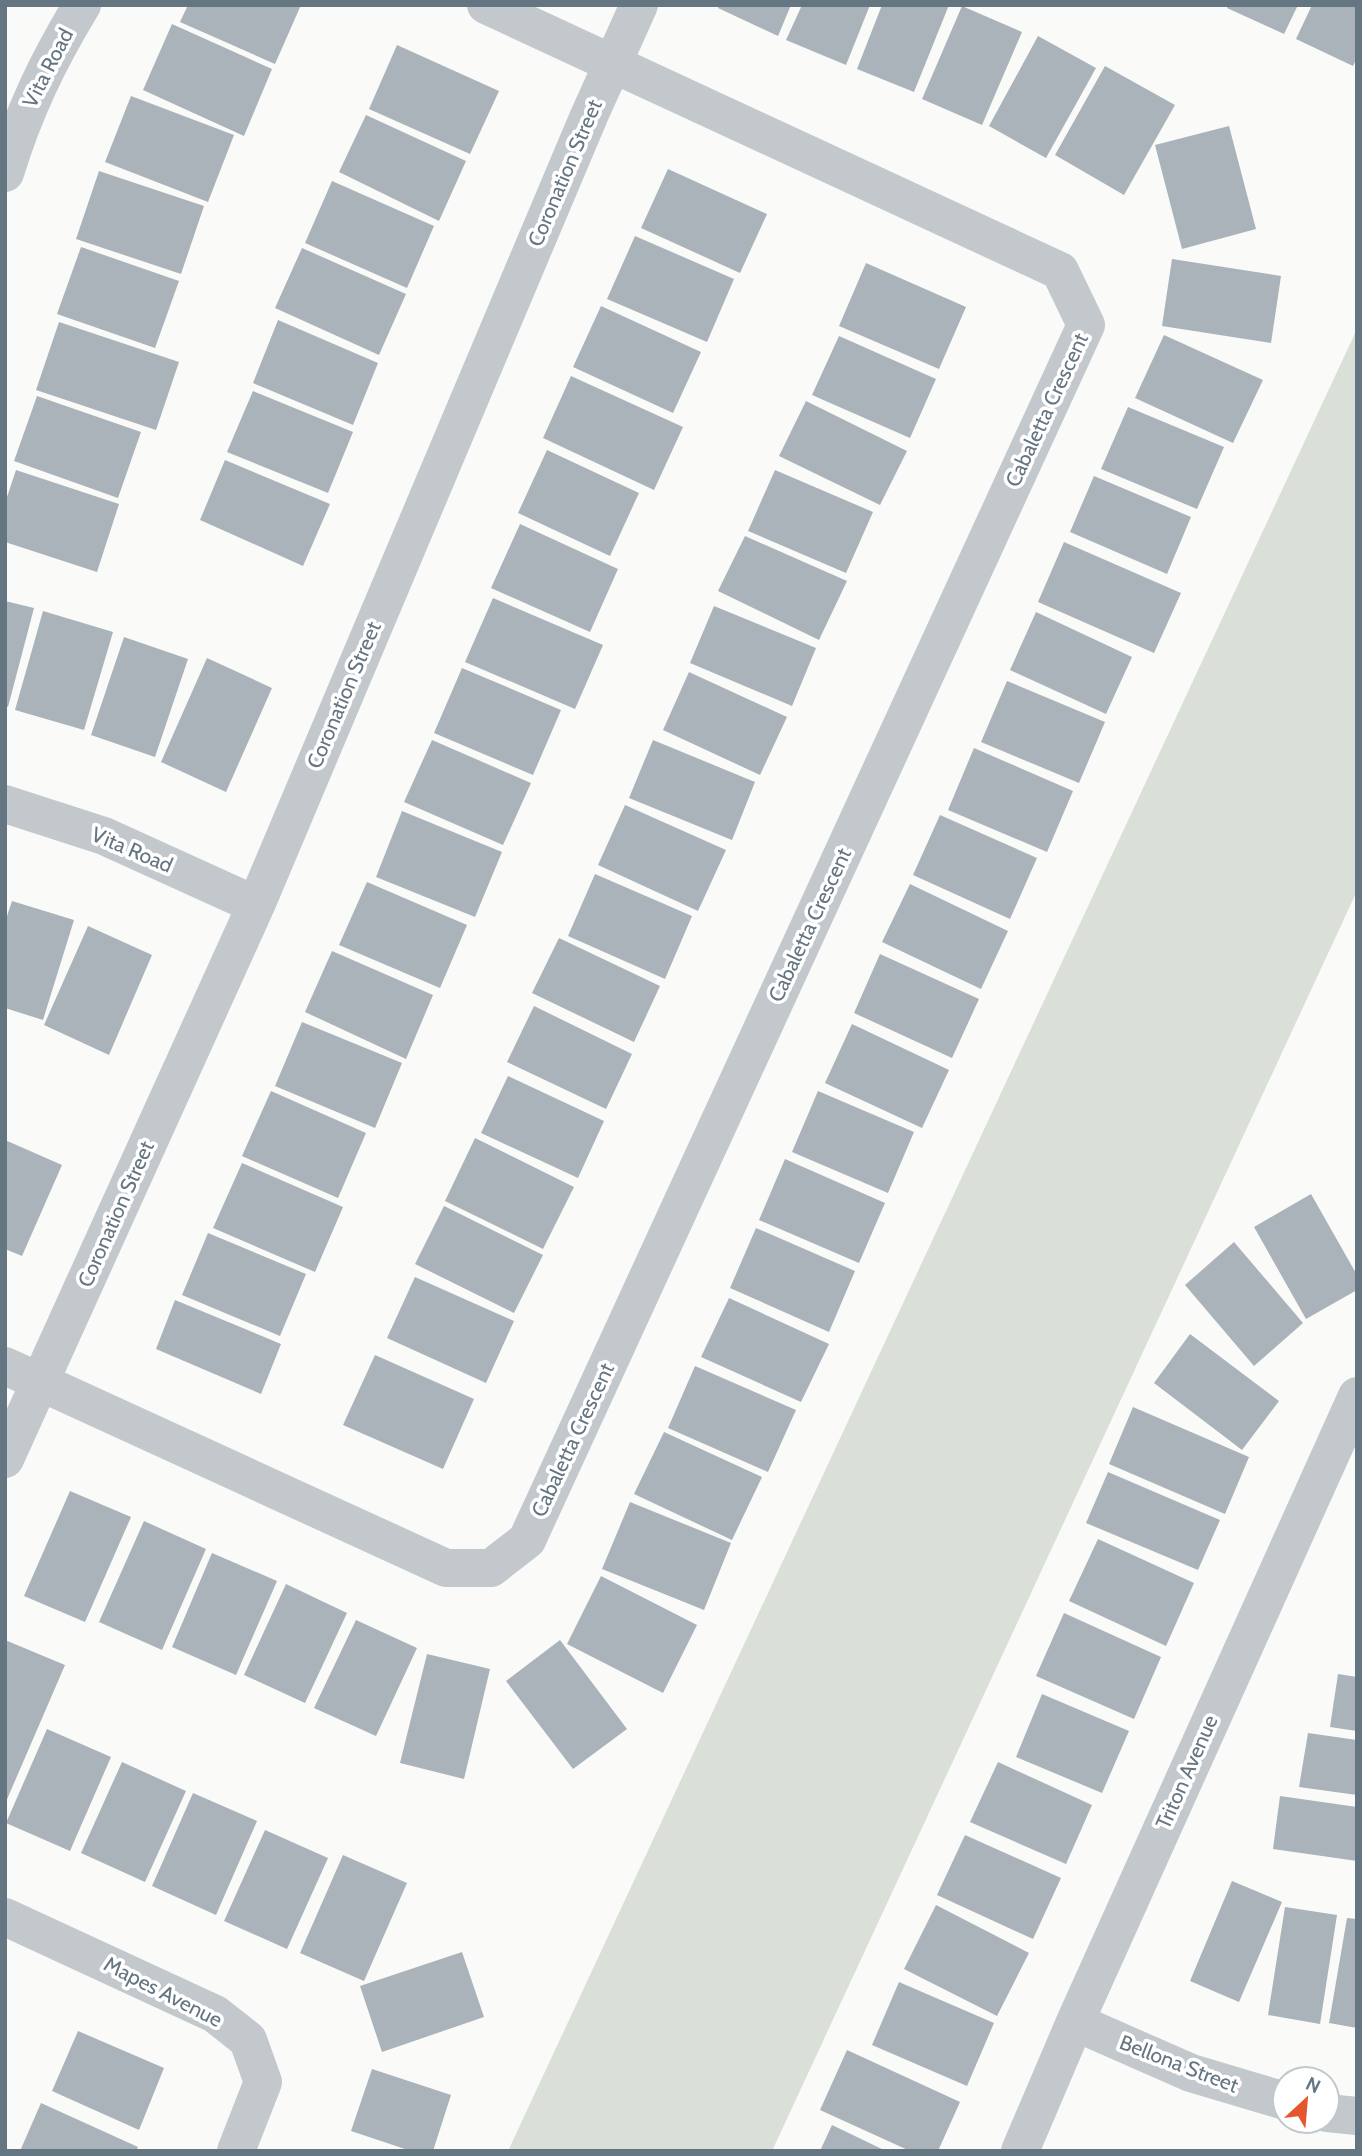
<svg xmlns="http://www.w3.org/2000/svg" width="1362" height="2156" viewBox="0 0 1362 2156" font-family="Cabin,sans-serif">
  <rect width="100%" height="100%" fill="#fafaf8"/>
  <path fill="#dadfd7" d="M1357 329V891L772 2151H508Z"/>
  <path fill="#aab3b9" d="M188 5H301L275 64 180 22Z
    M719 5H791L778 36 718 8Z
    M802 5H870L846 65 786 40Z
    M882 5H949L914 92 857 69Z
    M1228 5H1298L1284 34 1227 8Z
    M1312 5H1357V58L1353 66 1296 39Z
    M962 6 1022 32 982 125 922 99Z
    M172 24 272 69 244 136 143 90Z
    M1038 36 1096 68 1046 158 989 126Z
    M397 45 499 91 470 154 369 109Z
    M1105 66 1175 105 1124 195 1055 155Z
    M131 96 234 135 208 202 105 162Z
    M366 115 466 161 439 221 339 172Z
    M1229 126 1256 229 1182 249 1155 145Z
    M668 169 767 214 740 273 641 228Z
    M99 171 204 206 181 274 76 239Z
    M332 181 434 226 407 288 305 243Z
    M635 236 734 279 707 342 607 299Z
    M81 247 179 281 155 348 57 314Z
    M302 248 406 294 379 355 275 308Z
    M1172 259 1281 276 1271 343 1162 326Z
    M866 263 966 307 939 369 839 326Z
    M601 306 701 352 673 413 573 367Z
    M278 320 378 363 353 425 253 383Z
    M59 322 179 362 156 430 36 390Z
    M1164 335 1263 380 1233 443 1135 398Z
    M839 336 936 379 910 438 812 395Z
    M571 376 683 427 654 490 543 438Z
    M253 391 353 432 328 493 227 452Z
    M37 396 141 432 118 498 14 461Z
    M806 401 907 451 880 505 779 456Z
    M1128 407 1224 447 1197 509 1101 469Z
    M547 450 639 493 610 556 518 513Z
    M225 460 330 504 303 566 200 520Z
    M16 470 119 504 97 572 5 542V503Z
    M775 470 873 512 846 573 748 531Z
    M1094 476 1191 517 1167 574 1070 532Z
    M520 524 618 569 590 632 491 588Z
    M745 536 847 581 819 640 718 591Z
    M1064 542 1181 593 1154 653 1038 602Z
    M493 598 603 645 575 709 465 662Z
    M5 601 34 608 8 707 5 706Z
    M714 606 816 648 792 706 690 663Z
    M43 611 113 632 84 730 15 710Z
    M1036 612 1132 657 1106 714 1010 670Z
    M124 637 188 659 155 757 91 735Z
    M207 658 272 688 226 792 161 762Z
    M462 668 561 710 533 775 434 733Z
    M689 672 787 717 760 775 663 730Z
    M1007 681 1105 722 1079 783 981 742Z
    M432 740 531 783 503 845 404 802Z
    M653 740 755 782 732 840 629 798Z
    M974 748 1073 791 1047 852 948 810Z
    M625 805 726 850 698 911 598 865Z
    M402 811 502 852 475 917 376 877Z
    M940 815 1037 858 1010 919 913 875Z
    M595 874 692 916 665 979 568 936Z
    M367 882 467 925 440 988 339 945Z
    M910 884 1008 931 981 989 882 942Z
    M12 901 74 920 43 1020 5 1008V922Z
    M88 926 152 955 109 1055 44 1025Z
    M559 938 660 986 634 1042 532 993Z
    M332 951 433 995 406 1059 305 1012Z
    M880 954 979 999 952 1058 854 1013Z
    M534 1006 632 1054 606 1109 507 1062Z
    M302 1022 402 1063 375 1128 275 1086Z
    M852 1024 949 1070 922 1128 825 1083Z
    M508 1076 604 1121 578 1178 481 1133Z
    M271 1091 366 1133 338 1198 242 1156Z
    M818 1091 914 1132 888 1193 792 1152Z
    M475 1138 574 1187 543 1249 445 1201Z
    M5 1140 62 1165 22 1256 5 1249Z
    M785 1159 885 1203 859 1263 759 1220Z
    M242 1163 343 1207 315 1272 213 1228Z
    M1311 1194 1357 1275V1290L1306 1319 1254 1227Z
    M444 1206 543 1255 514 1313 415 1264Z
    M756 1228 855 1271 829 1332 730 1288Z
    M208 1233 306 1274 280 1336 182 1295Z
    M1234 1242 1303 1323 1254 1366 1185 1285Z
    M415 1277 514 1321 486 1383 387 1338Z
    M729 1298 829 1344 801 1402 701 1357Z
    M175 1300 281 1344 261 1394 156 1349Z
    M1190 1334 1279 1401 1242 1450 1154 1383Z
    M375 1355 474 1399 443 1469 343 1425Z
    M695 1366 796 1410 768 1472 668 1428Z
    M1133 1407 1249 1457 1225 1514 1109 1464Z
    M664 1432 762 1477 732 1540 634 1494Z
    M1108 1472 1220 1520 1198 1570 1086 1523Z
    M70 1491 131 1517 85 1622 24 1596Z
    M630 1502 731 1543 704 1610 602 1569Z
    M144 1521 206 1549 162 1650 99 1622Z
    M1098 1539 1194 1583 1166 1646 1069 1601Z
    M212 1553 277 1581 236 1675 172 1647Z
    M601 1576 697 1625 663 1693 567 1644Z
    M286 1584 347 1613 305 1703 244 1675Z
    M1064 1613 1161 1657 1134 1719 1036 1676Z
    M356 1620 417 1648 376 1736 314 1708Z
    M5 1640 65 1665 5 1804Z
    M560 1640 627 1729 573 1769 506 1681Z
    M427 1654 490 1669 464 1779 400 1763Z
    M1338 1674 1357 1677V1731L1330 1727Z
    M1042 1694 1129 1731 1102 1793 1016 1757Z
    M47 1729 111 1757 70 1851 6 1823Z
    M1308 1733 1357 1740V1795L1299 1787Z
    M122 1762 186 1791 145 1882 81 1853Z
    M998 1762 1092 1805 1066 1864 970 1822Z
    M193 1793 257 1821 216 1915 152 1886Z
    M1280 1796 1357 1807V1861L1273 1849Z
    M265 1830 328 1858 287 1949 224 1921Z
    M965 1835 1061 1878 1033 1939 937 1895Z
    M343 1855 407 1883 364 1981 300 1953Z
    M1232 1881 1282 1902 1239 2002 1190 1981Z
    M936 1905 1029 1953 997 2016 904 1969Z
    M1285 1907 1337 1915 1320 2024 1268 2015Z
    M1347 1918 1357 1919V2028L1329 2023Z
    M462 1952 484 2017 382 2052 360 1986Z
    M899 1982 994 2023 967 2086 872 2045Z
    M78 2031 164 2068 139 2130 52 2091Z
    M847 2050 960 2102 938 2151H910L820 2110Z
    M372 2069 451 2095 433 2151H411L351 2131Z
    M41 2103 138 2147 136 2151H20Z
    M832 2125 886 2151H820Z"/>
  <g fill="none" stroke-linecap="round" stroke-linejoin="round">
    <path stroke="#c3c8cc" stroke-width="38" d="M5 173C24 111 48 61 82 5
      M5 804 104 836 256 905
      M5 1366 446 1568H491L527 1540 1086 325 1060 271 486 5
      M5 1459 256 905 589 116 639 5
      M5 1917 215 2014 248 2040 263 2082 236 2151
      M1075 2022 1191 2073 1285 2101
      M1327 2113 1357 2116
      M1020 2151 1075 2022 1357 1396"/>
  </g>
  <g text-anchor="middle" stroke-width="7" stroke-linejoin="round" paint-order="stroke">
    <g font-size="21" fill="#657683" stroke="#fff">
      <text transform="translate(48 68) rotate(-63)" y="7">Vita Road</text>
      <text transform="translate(565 173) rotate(-67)" y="7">Coronation Street</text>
      <text transform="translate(1047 410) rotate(-65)" y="7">Cabaletta Crescent</text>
      <text transform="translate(344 695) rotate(-67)" y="7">Coronation Street</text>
      <text transform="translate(132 850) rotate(23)" y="7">Vita Road</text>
      <text transform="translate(810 925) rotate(-65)" y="7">Cabaletta Crescent</text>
      <text transform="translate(116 1214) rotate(-66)" y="7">Coronation Street</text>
      <text transform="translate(573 1440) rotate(-65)" y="7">Cabaletta Crescent</text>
      <text transform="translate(1187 1772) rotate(-66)" y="7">Triton Avenue</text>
      <text transform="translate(163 1992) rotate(27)" y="7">Mapes Avenue</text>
      <text transform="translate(1179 2064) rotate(21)" y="7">Bellona Street</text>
    </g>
  </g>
  <rect width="1362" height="2156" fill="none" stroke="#657683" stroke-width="14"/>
  <g transform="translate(1306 2100) rotate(26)"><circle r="33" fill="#ffffff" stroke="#c1c8cd" stroke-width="2"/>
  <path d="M0-5L12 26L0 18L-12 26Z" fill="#e4572e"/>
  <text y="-10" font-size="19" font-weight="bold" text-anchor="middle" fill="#657683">N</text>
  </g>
</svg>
